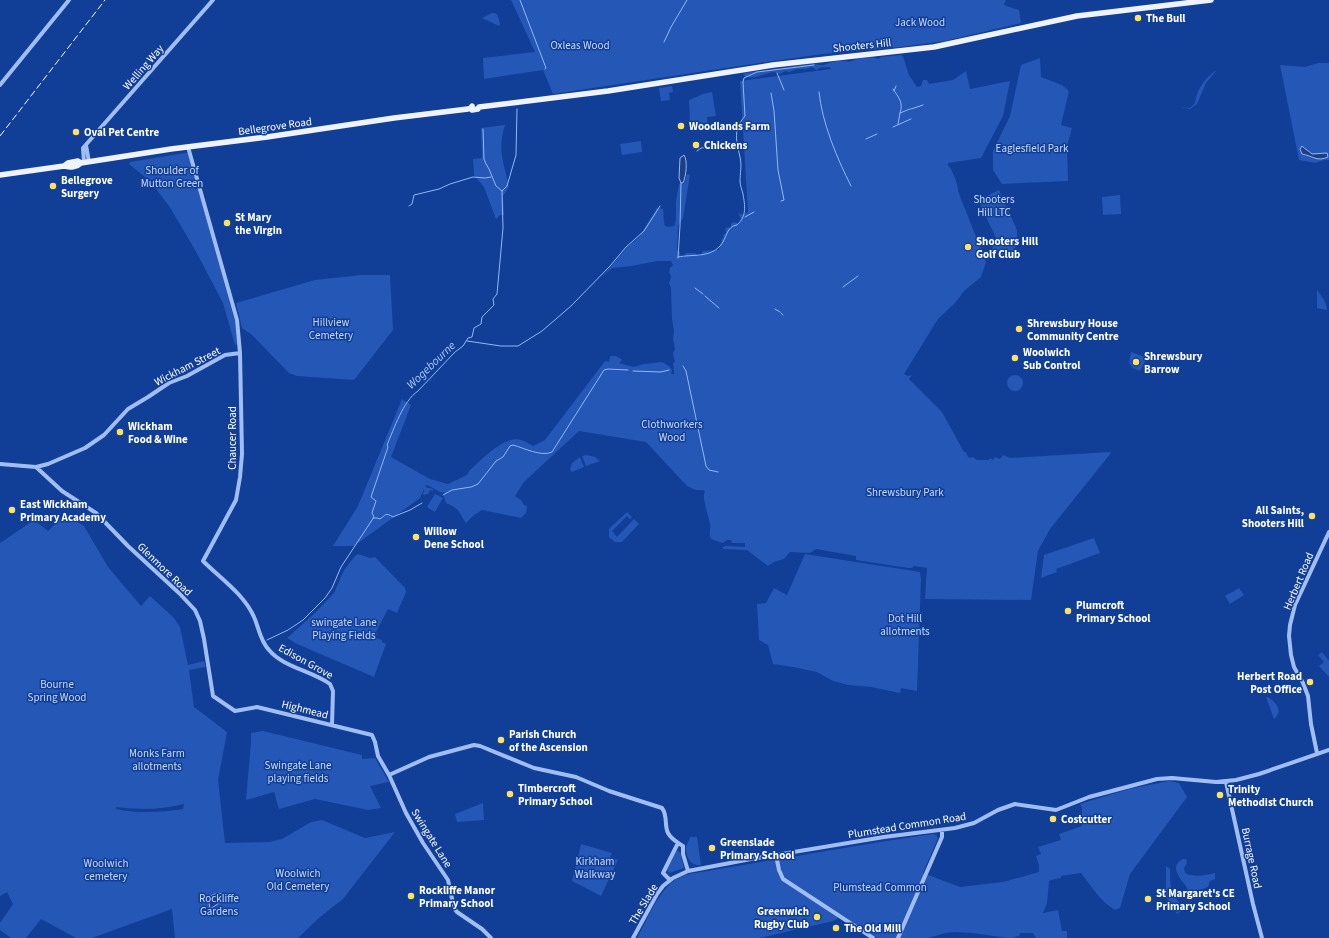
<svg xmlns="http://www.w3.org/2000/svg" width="1329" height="938" viewBox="0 0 1329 938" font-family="'Source Sans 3',sans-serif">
  <rect width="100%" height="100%" fill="#113e97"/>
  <path fill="#2457b6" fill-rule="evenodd" d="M511 0H1006L1004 5 1019 10 1021 23 945 41 900 47 823 54 759 63 553 94 543 70 484 79 483 58 535 52Z
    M492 13C498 12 499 19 500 24L499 26 482 18Z
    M901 55 903 56 909 75 917 87 921 86 923 80H927L929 84 953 80 966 71 970 89 1010 81 1003 116 981 158 948 163V165C952 169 959 186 958 191L986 262 981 277 965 290 954 304 938 319 904 374 908 376 912 375 909 379 942 412 964 452H966L968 457 970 458 973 457 977 460H989L990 458 993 460 995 457 1000 459 1003 455 1010 458 1109 452 1111 453 1050 529 1038 551 1031 600 925 599 927 568 914 566 912 568H908L856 560V556L816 549 810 553 790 552 784 559 774 562 768 566 747 550 723 549V547L726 546 745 547V543H732L731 540H727L723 543 711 539C708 532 711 531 710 524 709 516 701 498 705 491L703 490H696L687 486 646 442 579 431 524 482 515 496 521 500 524 505 527 506 526 513 521 518 482 510 474 515 466 523C458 511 460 509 446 503L444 497V492L442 493 427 485 425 487 433 489V491L430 490 428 494 423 495 424 489 420 498 354 546H333L358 506 402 399 411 405 391 457 430 479 448 484 467 475 470 470C483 459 504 435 521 440 525 441 529 444 533 446L545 440 605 361 611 362 609 361 610 356H616L621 359 622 360 619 363 633 367 644 364 662 362 669 366 672 370 671 374H674L673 363 675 362 673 353 675 349 673 339 674 331 672 319 671 288 669 283 671 276 669 272 670 268 673 265 671 261H657L632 266 612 268 602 277 627 247 639 237 657 208 663 209C664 213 663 219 665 226L669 227 674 226 676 220V201L679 184H684L687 174 690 175 683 218 678 226 677 250 680 252V255L684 257 686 253H695L698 256H700L703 251 719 250C720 246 721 243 722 239L724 237 723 235 726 233 725 229 728 227 731 228V224L733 222 739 223 741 219 739 215V213L743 215 748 212 740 81 831 69 830 67C825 68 820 66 817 70L814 69 813 67 806 69H797L789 72 785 71 780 74C769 67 756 84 743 75L745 73 814 64C817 64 821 66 824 65 831 62 842 59 849 62 857 58 870 56 878 59L881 57Z
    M1040 58 1041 77 1062 85 1069 91 1061 125 1072 128 1067 146 1068 181 1002 184 993 170V151L1010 116 1021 65Z
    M1318 63H1329V160H1324L1315 163 1299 160 1280 65 1305 67Z
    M1217 70 1206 83 1197 104 1190 109 1180 107 1190 108 1195 103C1197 89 1205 77 1217 70Z
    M672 86 673 92 669 93 670 100 661 101 659 88Z
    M712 92 716 116 707 117 708 126 697 127V124H690L689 100 703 94Z
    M505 125C497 151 504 162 509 187L503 196 504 215H500L496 219 484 187 474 175 473 159 482 158 481 128Z
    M641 141 642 152 622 155 620 144Z
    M185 153H188L235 322 237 344 235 345 223 303 194 248 169 206 151 182 129 164 130 162Z
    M999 190 1017 230V239L1012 260 991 252 996 238 978 200Z
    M1120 195 1121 214 1103 215 1102 197Z
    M361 275H390L393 330 354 380 297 376 289 373 251 334 242 328 236 303 315 280Z
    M1317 290C1321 295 1327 303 1327 310L1317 308Z
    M1131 352 1147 358 1140 371 1133 368 1129 363Z
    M1007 383a8 8 0 1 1 16 0a8 8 0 1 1-16 0Z
    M587 455 595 457 600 461 586 466 582 456Z
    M580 457 584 467 572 472 570 469 572 463Z
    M435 494 443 498 435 512 427 507Z
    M627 512 632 517 630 519 627 516 612 531 617 537 634 519 639 524 622 542H615L609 537V529Z
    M65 514 84 526 108 567 141 606 150 596 174 618 180 627 188 665 204 661 206 667 189 670 194 707 227 732 218 780 225 843 269 842 282 839 311 822 322 820 365 838 395 832 343 899 320 917 298 938H175L172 909 92 938H76L41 919 26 938H11L0 930V923L13 904 7 892 0 896V543L34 520 48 531ZM184 804 183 809C161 812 138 814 116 809V807C141 810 160 810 184 804Z
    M1094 538 1100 553 1056 569 1057 572 1041 578 1044 555Z
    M358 554 370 558 375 557 405 588 406 592 397 613 388 609 376 632 377 633 376 638 382 640V642L386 644 374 677 297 644 287 638 315 613 334 593 344 570 355 556Z
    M805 554 920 572 921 579 917 691 901 688 900 693 871 687 848 685 833 681 817 672 793 667 773 664 768 645 759 640 757 604 766 603 774 588 787 595Z
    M1239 588 1244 595 1230 604 1225 596Z
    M1322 652 1329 661V677L1319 666 1324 662 1318 655Z
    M1266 697H1268C1276 703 1284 710 1274 719Z
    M263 731 362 755V759L375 758 389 782 370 786 381 808 368 810 315 799 279 809 274 792 246 800 251 742V733Z
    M1169 781 1179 783 1187 797 1130 874 1120 908 1115 910C1101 902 1091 886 1081 873L1061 876V878L1051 880 1049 881 1047 903 1043 913 1058 910 1062 931H1067V938H1036L1033 933H1020L1019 937 1017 936 1013 938H1008L972 933 955 932 946 933 928 938H877L840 914 837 919 833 921 760 938H637C647 920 656 896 672 882 677 878 683 876 689 874L886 841 933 834 936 835 938 838 923 873 960 887 1003 882 1039 872V865L1036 856 1041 854 1038 847 1061 840 1059 834 1082 826V808L1080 804 1129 789Z
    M483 803 484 820 457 822 455 814Z
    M690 837H697L701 865C691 867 685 856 686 847 687 844 689 840 690 837Z
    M581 844 612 853 610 857 618 860 601 896 572 881Z
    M676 851H678L680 852 684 868 669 873 667 870Z
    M1183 859H1186L1187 863 1184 868 1185 873C1194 878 1206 875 1215 873V879L1210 881 1208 887 1193 893 1189 897C1188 894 1188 892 1188 890 1185 882 1166 868 1183 859Z
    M1166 866 1170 869C1170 890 1171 894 1185 909L1177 914 1161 889 1166 888Z"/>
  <path fill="#1e4082" stroke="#93b8f7" d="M1302 146C1306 150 1309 151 1312 154L1327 153 1328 157C1317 162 1313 156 1302 154L1300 149Z
    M684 155C688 161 686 176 683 183H681L679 178 680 158Z
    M218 893 222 894 225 899 210 909 209 902 210 896Z"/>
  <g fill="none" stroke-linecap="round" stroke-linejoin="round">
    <path stroke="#93b8f7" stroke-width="1" d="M520 0 546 68 545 69
      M664 42 671 27 687 0
      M777 73 784 90
      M893 89C898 97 904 102 900 113
      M894 91 896 86
      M819 92C822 123 837 158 851 186
      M771 93 774 111 778 170 784 200 781 201
      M911 109 923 105
      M898 124 900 113 910 109
      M893 127 911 119
      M483 129 484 159 486 164 489 169 496 186 502 191
      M866 139 877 134
      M697 151 701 148 737 144
      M409 206 412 204 414 195 439 189 450 184 473 177 485 178 491 177
      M745 217 754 212
      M678 257C693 254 709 258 720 246 727 239 726 226 737 225 747 216 745 206 743 194 742 190 740 185 740 181 740 174 742 165 740 157 736 140 733 130 745 116L743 82 744 78 757 72 814 65
      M678 258 680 226 681 183
      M843 287 858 276
      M695 288 703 294
      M705 296 719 308
      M775 309 780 312
      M781 313 783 315
      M467 341 501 346H518L542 331 571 306 610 266 626 247 644 231 660 206
      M683 366 686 371 706 466 709 470 718 472
      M633 371 661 372 669 370
      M443 495 452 490 471 487 478 484 496 461 503 457 510 446 513 445C524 448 541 457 552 452L604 370 608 369 628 370
      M373 518H377L380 519C386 515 385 512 393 517L395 516 410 510 422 503
      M267 640 288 630 303 620 325 598 332 588 341 567 374 517 372 513 376 501 371 497 388 447 387 445C394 429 403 401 418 391L455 352 463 346 468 338 472 337 474 328 481 324 482 317 494 305 493 299 497 294 503 228 502 191 507 186 516 155 517 109"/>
    <path stroke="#a1bef4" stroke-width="4" d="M0 85 69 0
      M86 145 89 162
      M188 147 237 320 240 353 242 454 240 477 236 500 203 561C220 578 244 594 254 617 259 628 260 641 269 650 283 667 312 671 330 684L333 691 332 725
      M84 163 83 148 213 0
      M0 464 36 467 48 464 85 448 104 435 128 409 148 397 169 383 187 376 225 355 240 353
      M36 467 62 491 96 513 128 546 179 593 195 610 200 621 204 639 213 696 235 711 257 707 372 735 375 742 378 756 389 775 406 813 423 843 448 880 454 908 457 912 482 929 491 938
      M1317 753 1311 724 1308 696 1303 683 1294 667 1291 655 1289 636 1290 625 1295 605 1329 532
      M389 775 429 757 474 745 480 746 534 768 576 777 609 791 662 808C668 816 664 825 668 833 671 839 678 843 683 846V854L688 871
      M1226 782 1253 904 1262 938
      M776 855 779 870 783 879 873 938
      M670 880 663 873 678 843
      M633 938 657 894 663 886 673 878 688 871 751 859 884 837 955 828 974 823 998 810 1015 804 1056 810 1089 797 1157 779 1172 778 1216 782 1236 780 1259 774 1329 750
      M898 938 942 837V830"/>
    <path stroke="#eef3ff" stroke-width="5.5" d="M471 108 472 110 478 109 479 107 608 91 773 65 934 47 1077 16 1211 0
      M64 166 68 163 78 161 81 163
      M0 175 64 166C70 168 77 167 81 163L171 149 267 137 394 118 468 109 471 108 472 106"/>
    <path stroke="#fff" stroke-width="1" stroke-dasharray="7 3" stroke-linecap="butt" d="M0 136 105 0"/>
  </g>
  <g fill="#ffe164" stroke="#113e97" stroke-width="1.5">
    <circle cx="1138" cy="18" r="4"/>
    <circle cx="681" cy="126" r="4"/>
    <circle cx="76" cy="132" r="4"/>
    <circle cx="696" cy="145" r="4"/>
    <circle cx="53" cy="186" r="4"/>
    <circle cx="227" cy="223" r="4"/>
    <circle cx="968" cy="247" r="4"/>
    <circle cx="1019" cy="329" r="4"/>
    <circle cx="1015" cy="358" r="4"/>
    <circle cx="1136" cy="362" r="4"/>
    <circle cx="120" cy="432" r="4"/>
    <circle cx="12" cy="510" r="4"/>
    <circle cx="1312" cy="516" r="4"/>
    <circle cx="416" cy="537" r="4"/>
    <circle cx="1068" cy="611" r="4"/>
    <circle cx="1310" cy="682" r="4"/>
    <circle cx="501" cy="740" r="4"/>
    <circle cx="510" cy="794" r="4"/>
    <circle cx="1220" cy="795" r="4"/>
    <circle cx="1053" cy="819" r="4"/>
    <circle cx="712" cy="848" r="4"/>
    <circle cx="411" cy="896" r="4"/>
    <circle cx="1148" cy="899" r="4"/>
    <circle cx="817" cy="917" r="4"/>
    <circle cx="836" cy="928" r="4"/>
  </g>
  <g text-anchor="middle" stroke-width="3" stroke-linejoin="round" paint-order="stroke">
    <g font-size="11" font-weight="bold" fill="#fff" stroke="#113e97" text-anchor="start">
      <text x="1146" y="22">The Bull</text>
      <text x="689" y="130">Woodlands Farm</text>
      <text x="84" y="136">Oval Pet Centre</text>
      <text x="704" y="149">Chickens</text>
      <text x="61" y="184">Bellegrove<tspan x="61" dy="13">Surgery</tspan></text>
      <text x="235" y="221">St Mary<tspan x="235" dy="13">the Virgin</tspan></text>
      <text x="976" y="245">Shooters Hill<tspan x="976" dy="13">Golf Club</tspan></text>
      <text x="1027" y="327">Shrewsbury House<tspan x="1027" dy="13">Community Centre</tspan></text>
      <text x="1023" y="356">Woolwich<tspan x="1023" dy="13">Sub Control</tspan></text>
      <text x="1144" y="360">Shrewsbury<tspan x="1144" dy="13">Barrow</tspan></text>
      <text x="128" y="430">Wickham<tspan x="128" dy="13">Food &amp; Wine</tspan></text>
      <text x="20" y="508">East Wickham<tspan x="20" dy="13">Primary Academy</tspan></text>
      <text x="1304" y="514" text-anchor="end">All Saints,<tspan x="1304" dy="13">Shooters Hill</tspan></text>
      <text x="424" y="535">Willow<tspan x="424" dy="13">Dene School</tspan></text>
      <text x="1076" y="609">Plumcroft<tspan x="1076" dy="13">Primary School</tspan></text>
      <text x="1302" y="680" text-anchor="end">Herbert Road<tspan x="1302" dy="13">Post Office</tspan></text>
      <text x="509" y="738">Parish Church<tspan x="509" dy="13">of the Ascension</tspan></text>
      <text x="518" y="792">Timbercroft<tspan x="518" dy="13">Primary School</tspan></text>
      <text x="1228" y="793">Trinity<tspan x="1228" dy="13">Methodist Church</tspan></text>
      <text x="1061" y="823">Costcutter</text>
      <text x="720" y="846">Greenslade<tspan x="720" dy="13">Primary School</tspan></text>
      <text x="419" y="894">Rockliffe Manor<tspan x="419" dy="13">Primary School</tspan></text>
      <text x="1156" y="897">St Margaret's CE<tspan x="1156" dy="13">Primary School</tspan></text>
      <text x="809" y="915" text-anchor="end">Greenwich<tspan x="809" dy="13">Rugby Club</tspan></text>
      <text x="844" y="932">The Old Mill</text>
    </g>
    <g font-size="11" fill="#c9dcfe" stroke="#113e97">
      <text x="920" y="26">Jack Wood</text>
      <text x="580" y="49">Oxleas Wood</text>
      <text x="1032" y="152">Eaglesfield Park</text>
      <text x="172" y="174">Shoulder of<tspan x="172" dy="13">Mutton Green</tspan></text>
      <text x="994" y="203">Shooters<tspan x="994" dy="13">Hill LTC</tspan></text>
      <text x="331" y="326">Hillview<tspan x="331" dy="13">Cemetery</tspan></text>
      <text x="672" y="428">Clothworkers<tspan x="672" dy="13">Wood</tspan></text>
      <text x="905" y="496">Shrewsbury Park</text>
      <text x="905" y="622">Dot Hill<tspan x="905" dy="13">allotments</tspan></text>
      <text x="344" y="626">swingate Lane<tspan x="344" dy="13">Playing Fields</tspan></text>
      <text x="57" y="688">Bourne<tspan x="57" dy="13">Spring Wood</tspan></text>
      <text x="157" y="757">Monks Farm<tspan x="157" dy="13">allotments</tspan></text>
      <text x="298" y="769">Swingate Lane<tspan x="298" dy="13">playing fields</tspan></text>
      <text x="595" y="865">Kirkham<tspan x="595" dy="13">Walkway</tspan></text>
      <text x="106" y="867">Woolwich<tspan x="106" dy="13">cemetery</tspan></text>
      <text x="298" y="877">Woolwich<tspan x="298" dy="13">Old Cemetery</tspan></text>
      <text x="880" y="891">Plumstead Common</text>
      <text x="219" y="902">Rockliffe<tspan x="219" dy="13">Gardens</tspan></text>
    </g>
    <g font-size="11" fill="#fff" stroke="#113e97">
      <text transform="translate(862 45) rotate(-6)" y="4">Shooters Hill</text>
      <text transform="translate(143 67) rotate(-49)" y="4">Welling Way</text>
      <text transform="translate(275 126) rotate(-8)" y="4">Bellegrove Road</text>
      <text transform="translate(187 366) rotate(-27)" y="4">Wickham Street</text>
      <text transform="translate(232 438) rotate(-90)" y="4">Chaucer Road</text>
      <text transform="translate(165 569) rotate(44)" y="4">Glenmore Road</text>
      <text transform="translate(1298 581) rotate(-67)" y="4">Herbert Road</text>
      <text transform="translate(306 661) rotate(29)" y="4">Edison Grove</text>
      <text transform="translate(305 709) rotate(14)" y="4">Highmead</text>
      <text transform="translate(907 825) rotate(-9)" y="4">Plumstead Common Road</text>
      <text transform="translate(432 838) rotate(58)" y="4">Swingate Lane</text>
      <text transform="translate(1252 858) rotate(78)" y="4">Burrage Road</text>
      <text transform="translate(643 904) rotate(-59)" y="4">The Slade</text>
    </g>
    <g font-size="12" font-style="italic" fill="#adc9fa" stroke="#113e97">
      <text transform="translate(431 365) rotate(-44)" y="4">Wogebourne</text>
    </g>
  </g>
</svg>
